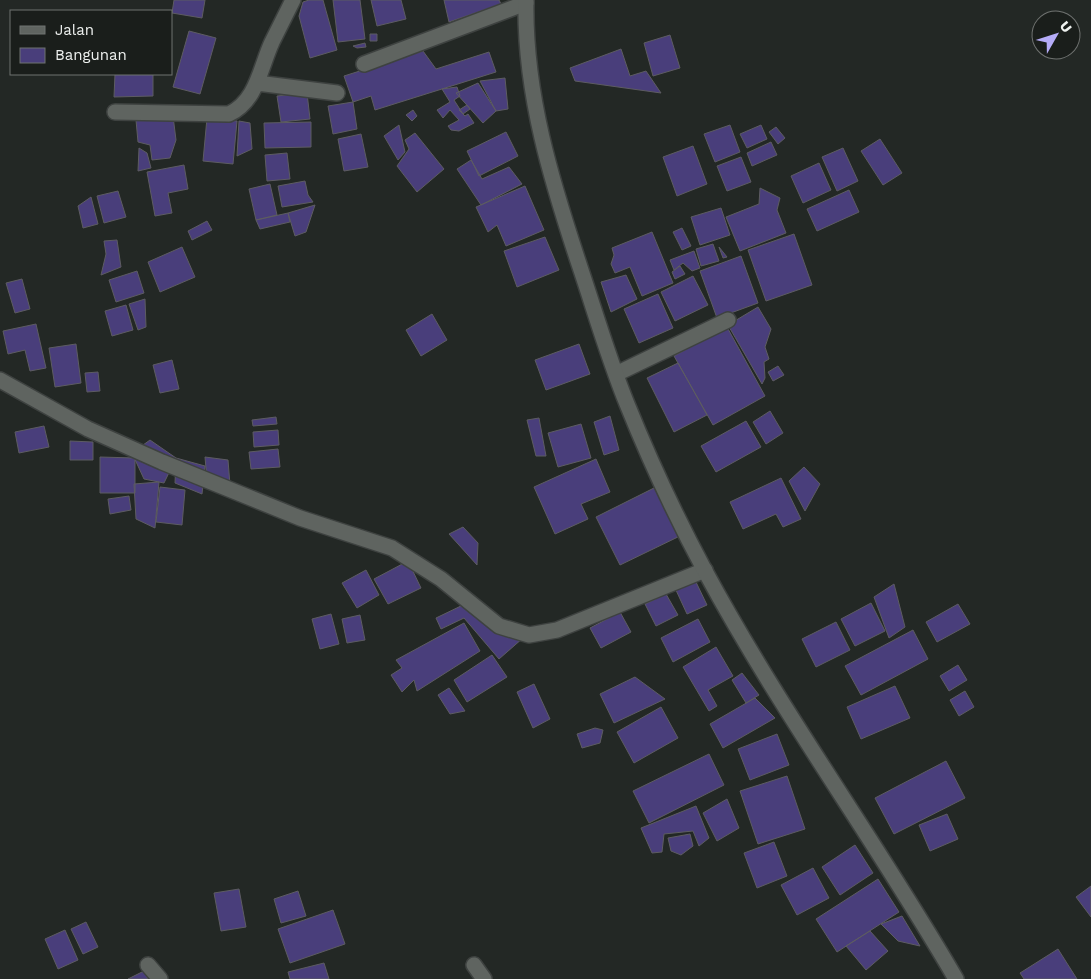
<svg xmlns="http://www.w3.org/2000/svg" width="1091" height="979" viewBox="0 0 1091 979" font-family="'Work Sans',sans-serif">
  <rect width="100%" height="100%" fill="#232825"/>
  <path fill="#493e7b" stroke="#5d5c62" d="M174 0H205L202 18 172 13Z
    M309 0H323L337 50 310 58 299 16 303 2Z
    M333 0H360L365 39 338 42Z
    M371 0H401L406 19 377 26Z
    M444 0H499L501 4 449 22Z
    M189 31 216 38 200 94 173 87Z
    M370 34H377V41H370Z
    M670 35 680 68 653 76 644 43Z
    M365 43 366 47 357 48 353 46Z
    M621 49 630 76 646 71 661 93 575 81 570 68Z
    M423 51 436 69 489 52 496 72 375 110 371 96 353 102 344 76Z
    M115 74H153V96L114 97Z
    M505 78 508 109 496 111 480 81Z
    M478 83 496 111 483 123 456 93Z
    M457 87 460 96 454 100 463 114 465 116 468 114 474 123 459 131 451 130 448 126 459 120 450 110 443 118 437 110 450 102 442 89Z
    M307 93 310 119 281 122 277 96Z
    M353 102 357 129 333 134 328 106Z
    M467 105 470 109 463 114 459 110Z
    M413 110 417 116 412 121 406 115Z
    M173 116 176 140 170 158 152 160 150 145 138 142 136 120Z
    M207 118 237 121 233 164 203 161Z
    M239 121 250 123 252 149 237 156Z
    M311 122V147L265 148 264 123Z
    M399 125 405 152 398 160 384 136Z
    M730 125 740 152 715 162 704 134Z
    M761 125 767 139 747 148 740 134Z
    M776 127 785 138 778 144 769 132Z
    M506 132 518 156 479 176 467 151Z
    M415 133 444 169 417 192 397 166 409 149 405 140Z
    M361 134 368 167 344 171 338 139Z
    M880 139 902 173 883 185 861 151Z
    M771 142 777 155 752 166 747 153Z
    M693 146 707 184 677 196 663 157Z
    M139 148 147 153 151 168 138 171Z
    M843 148 858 181 837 191 822 157Z
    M287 153 290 179 267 181 265 155Z
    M741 157 751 182 727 191 717 166Z
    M471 160 482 179 509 167 522 184 481 205 457 169Z
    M819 163 831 190 803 203 791 176Z
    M184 165 188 189 168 193 172 213 155 216 147 172Z
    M305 181 308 195 313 202 282 207 278 186Z
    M270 184 277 215 256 220 249 189Z
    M525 186 544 230 506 246 497 225 488 232 476 207Z
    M760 188 780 198 777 210 786 233 740 251 726 217 759 204Z
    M849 190 859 212 817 231 807 209Z
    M118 191 126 217 104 223 97 196Z
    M91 197 98 224 83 228 78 206Z
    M315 205 306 232 295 236 288 213Z
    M721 208 730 235 700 245 691 217Z
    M288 213 290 222 260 229 256 220Z
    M207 221 212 230 192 240 188 231Z
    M682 228 691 246 682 250 673 232Z
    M652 232 673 283 642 296 630 267 615 273 611 264 614 255 612 248Z
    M794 234 812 285 766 301 748 250Z
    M545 237 559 270 517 287 504 251Z
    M117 240 121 267 101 275 106 254 104 241Z
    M713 244 719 261 701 266 696 249Z
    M182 247 195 277 160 292 148 262Z
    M719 247 727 257 723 258Z
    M694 251 700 268 692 271 683 263 674 270 670 260Z
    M741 256 758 303 717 318 700 271Z
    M680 266 685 274 675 279 672 272Z
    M137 271 144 293 116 302 109 280Z
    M626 275 637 299 611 312 601 282Z
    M693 276 708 305 675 321 661 292Z
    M22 279 30 309 15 313 6 283Z
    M658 294 673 328 639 343 624 309Z
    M145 299 146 327 138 330 129 304Z
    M126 305 133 330 112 336 105 311Z
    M758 307 771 329 765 347 769 359 764 362 765 378 762 384 728 325Z
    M432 314 447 340 421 356 406 330Z
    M36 324 46 368 30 371 25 350 8 354 3 331Z
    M727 327 765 396 713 425 674 356Z
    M76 344 81 383 55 387 49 348Z
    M579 344 590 374 546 390 535 360Z
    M172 360 179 389 160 393 153 365Z
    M678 363 707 415 674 432 647 378Z
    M778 366 784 375 773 381 768 372Z
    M98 372 100 391 87 392 85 373Z
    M770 411 783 433 766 444 753 422Z
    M610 416 619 450 604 455 594 422Z
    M276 417 277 424 253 426 252 420Z
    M539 418 546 456H536L527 420Z
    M746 421 761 447 716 472 701 446Z
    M581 424 591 458 558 467 548 433Z
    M44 426 49 447 19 453 15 432Z
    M278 430 279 445 254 447 253 432Z
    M150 440 176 458 164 483 144 479 132 453Z
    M70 441 93 442V460H70Z
    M278 449 280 467 251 469 249 452Z
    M100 457 135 458V493H100Z
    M205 457 228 460 230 485 207 480Z
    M176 458 205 466 202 494 175 483Z
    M596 459 610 492 581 504 588 519 555 534 534 487Z
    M804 467 820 484 805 511 789 481Z
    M781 478 801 519 783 527 776 514 743 529 730 502Z
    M159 482 155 528 136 519 134 484Z
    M658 486 682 535 620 565 596 517Z
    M160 487 185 490 182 525 156 522Z
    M129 496 131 510 110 514 108 499Z
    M463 527 478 543 477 565 449 534Z
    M408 561 421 588 388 604 374 579Z
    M366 570 379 595 357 608 342 583Z
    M695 580 707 605 687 614 675 588Z
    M894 584 905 627 889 638 874 597Z
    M666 594 678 615 656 626 645 604Z
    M871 603 885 631 855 646 841 619Z
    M958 604 970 624 937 642 926 622Z
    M463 605 523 638 499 659 464 618 441 629 436 618Z
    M620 612 631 632 601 648 590 628Z
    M331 614 339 644 320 649 312 619Z
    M360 615 365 640 347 643 342 619Z
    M698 619 710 642 673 662 661 638Z
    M836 622 850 650 816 667 802 639Z
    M464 623 480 651 417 691 414 680 402 692 391 675 402 668 396 660Z
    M913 630 928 659 861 695 845 666Z
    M716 647 733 676 708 690 717 706 709 711 683 667Z
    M492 655 507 677 467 702 454 680Z
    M958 665 967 680 949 691 940 676Z
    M742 673 759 695 746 703 732 680Z
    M635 677 665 699 614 723 600 694Z
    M534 684 550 719 533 728 517 692Z
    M895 686 910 718 861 739 847 707Z
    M449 688 465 711 450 714 438 695Z
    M965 691 974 707 959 716 950 700Z
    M755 698 775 718 723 748 710 724Z
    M661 707 678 738 634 763 617 732Z
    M595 728 603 730 600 743 582 748 577 734Z
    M777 734 789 765 750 780 738 749Z
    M709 754 724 785 649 823 633 791Z
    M946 761 965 798 894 834 875 798Z
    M787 776 805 829 758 844 740 791Z
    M727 799 739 828 717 841 703 813Z
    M696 806 709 838 699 846 693 831 664 834 662 852 652 853 641 828Z
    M947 814 958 839 930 851 919 825Z
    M690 834 693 846 681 855 671 851 668 838Z
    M774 842 787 876 757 888 744 853Z
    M855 845 873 873 840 895 822 867Z
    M813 868 829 898 797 915 781 885Z
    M878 879 899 912 837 952 816 919Z
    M1091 886V917L1076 897Z
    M239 889 246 927 221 931 214 893Z
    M298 891 306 916 281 923 274 899Z
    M333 910 345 944 290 963 278 929Z
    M902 916 920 946 898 941 881 924Z
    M86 922 98 947 83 954 71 929Z
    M65 930 78 960 58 969 45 939Z
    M870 931 888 951 866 970 846 946Z
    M1058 949 1077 979H1024L1020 973Z
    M324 963 329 979H290L288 972Z
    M144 971 148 979H128Z"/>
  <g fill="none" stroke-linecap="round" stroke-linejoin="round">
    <defs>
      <path id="street" d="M364 64 526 3
        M257 83 337 93
        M115 112 229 114C257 101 260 68 272 42 279 28 286 14 293 0
        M616 374 728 320
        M0 380 88 429 162 462 300 518 392 548 441 579 499 626 529 635 557 630 705 570
        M148 965 160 979
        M474 965 484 979"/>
      <path id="secondary" d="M526 0C524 93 552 183 581 270 596 315 609 360 627 404 650 461 676 517 705 571 781 712 876 841 956 979"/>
    </defs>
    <use href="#street" stroke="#3e4240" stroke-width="18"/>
    <use href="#secondary" stroke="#3e4240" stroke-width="18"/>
    <use href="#street" stroke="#5f6460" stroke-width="15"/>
    <use href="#secondary" stroke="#5f6460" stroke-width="15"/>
  </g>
  <rect x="10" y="10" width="162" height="65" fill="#1a1e1b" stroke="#6f7270"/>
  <rect x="20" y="26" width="25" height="8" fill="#5f6460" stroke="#6f7270"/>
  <text x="55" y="35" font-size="15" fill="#eef1ef">Jalan</text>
  <rect x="20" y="48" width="25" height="15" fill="#493e7b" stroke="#6f7270"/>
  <text x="55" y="60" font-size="15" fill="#eef1ef">Bangunan</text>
  <g transform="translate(1056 35) rotate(51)"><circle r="24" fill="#1a1e1b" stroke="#6f7270"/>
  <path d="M0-4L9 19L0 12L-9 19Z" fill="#b5acf8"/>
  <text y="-8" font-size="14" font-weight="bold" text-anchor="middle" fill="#eef1ef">U</text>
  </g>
</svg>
